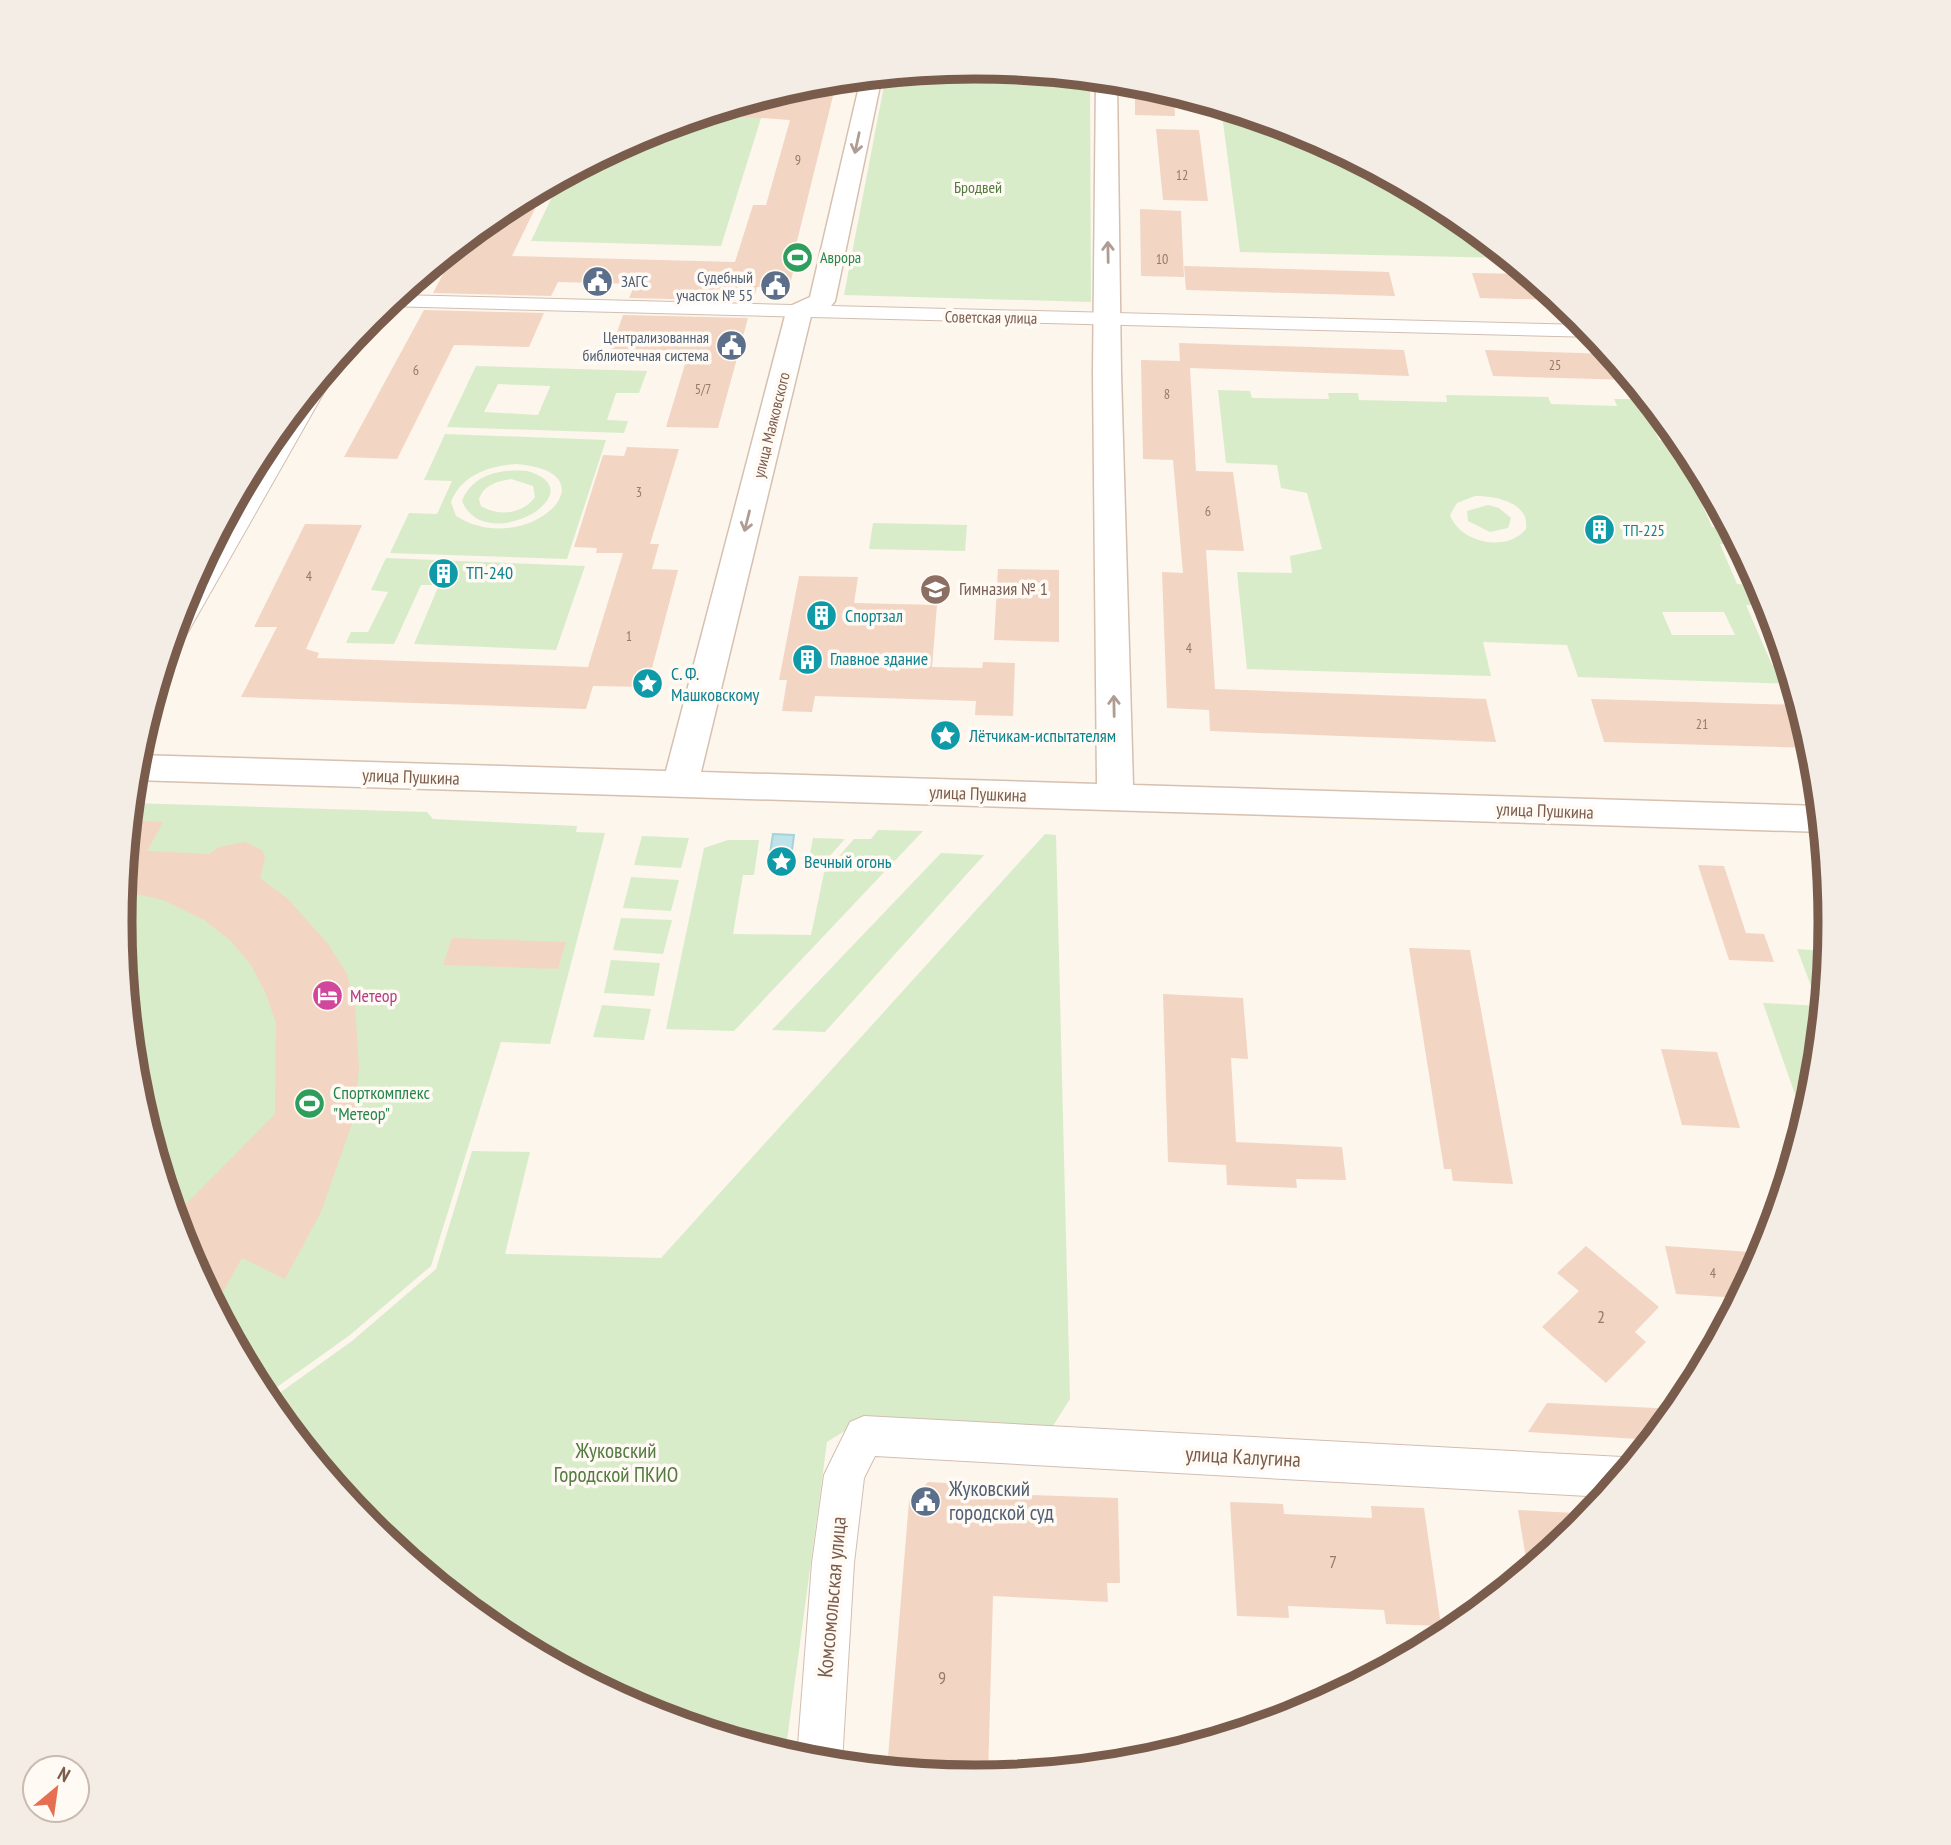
<svg xmlns="http://www.w3.org/2000/svg" width="1951" height="1845" viewBox="0 0 1951 1845" font-family="'PT Sans Narrow',sans-serif">
  <rect width="100%" height="100%" fill="#fdf6ec"/>
  <path fill="#d8ecc9" fill-rule="evenodd" d="M976 67 1090 78 1091 302 844 295 886 75Z
    M768 96 721 246 531 241 561 178 648 132Z
    M1221 107 1303 132 1451 211 1508 258 1240 252Z
    M476 366 647 371 639 393H616L607 420 628 421 624 433 447 427ZM498 384 550 386V387L538 415 484 412Z
    M1218 390 1250 391 1252 398 1329 399 1328 393H1358L1359 400 1447 402 1446 395 1548 397 1551 404 1617 406 1614 399H1648L1651 403 1643 404 1659 440 1675 441 1687 469 1700 470 1708 485H1694L1712 527 1727 528 1734 544H1720L1737 584 1753 585 1761 605H1746L1772 665 1788 666 1793 684 1578 677 1567 645 1483 642 1491 676 1247 669 1237 572 1292 573 1290 556 1322 549 1307 493 1281 488 1277 465 1226 463ZM1475 496C1495 496 1530 502 1526 529 1507 553 1460 543 1450 515L1457 503ZM1662 612H1724L1735 635H1672Z
    M445 434 606 440 567 559 390 553 409 513 437 514 452 481 424 480ZM515 464C619 471 527 561 456 516L451 502C462 475 487 467 515 464Z
    M527 471C599 491 485 558 462 501 473 474 500 469 527 471ZM511 479 533 486 535 497C523 514 499 517 481 506L479 499C484 485 497 481 511 479Z
    M1488 505 1499 508 1511 518 1508 528 1490 532 1468 521 1467 511Z
    M873 523 967 525 965 551 869 549Z
    M386 558 585 566 556 650 414 644 439 585H421L394 644 346 643 351 632H368L388 592 371 590Z
    M131 803 427 812 433 819 577 826 576 832 605 833 550 1044 501 1042 431 1266 350 1335 263 1397 185 1250 136 1089 120 922Z
    M878 830 923 831 734 1031 666 1029 704 848 728 840H759L754 875H743L733 934 811 935 824 873 854 839H871Z
    M1045 834 1056 835 1070 1399 1051 1429 862 1420 827 1442 785 1755 648 1713 500 1634 370 1527 267 1402 352 1341 436 1269 472 1151 530 1152 505 1254 661 1258Z
    M642 836 689 838 681 868 634 865Z
    M813 838 845 839 817 870H807Z
    M941 853 984 855 825 1032 772 1030Z
    M631 877 679 880 671 911 623 908Z
    M621 918 672 920 663 954 613 950Z
    M1797 949 1829 951 1825 991H1813Z
    M611 960 660 963 654 996 604 993Z
    M1763 1003 1823 1006 1815 1090 1805 1123Z
    M602 1005 651 1009 644 1040 593 1037Z"/>
  <path fill="#bfe3e8" stroke="#a5d3da" stroke-width="2" d="M773 834 794 835 790 866H768Z"/>
  <path fill="#f3d5c3" d="M833 80 832 84H836L794 253H798L789 288 757 287 753 301 629 298 635 284 558 282 551 296 433 293 459 244 500 211 546 186 512 256 735 262 753 205H766L790 120 716 115V111L809 83Z
    M1135 82 1174 93 1175 116 1135 115Z
    M1156 129 1199 130 1208 201 1163 200Z
    M1140 209 1181 211 1184 277 1141 276Z
    M1184 266 1389 272 1395 296 1186 290Z
    M1472 273 1528 274 1560 300 1480 298Z
    M424 310 544 313 529 347 454 345 397 459 344 457Z
    M623 315 748 318 718 428 666 427 689 351 611 349Z
    M1179 343 1404 350 1409 376 1190 368 1196 471 1233 472 1244 551 1206 550 1215 689 1486 699 1496 742 1210 731 1209 710 1167 708 1162 572 1183 573 1173 460 1143 459 1141 360 1180 361Z
    M1485 350 1611 354 1633 380 1493 376Z
    M627 447 679 449 650 544H659L652 569 678 570 647 687 593 686 586 709 241 697 277 627H254L305 524 362 525 306 649 319 653 317 658 588 667 623 553H596L597 548 574 547 603 455 624 456Z
    M998 569 1059 570V642L994 640Z
    M799 576 858 577 854 603 937 605 932 667 982 668 983 662 1015 663 1013 716 975 715 976 701 815 696 812 712 782 711 787 680H779Z
    M1591 699 1800 705 1813 748 1604 742Z
    M130 820 163 822 147 851 209 854 219 847 244 842 262 850 265 858 260 878 288 899 328 944 347 974 355 1002 359 1069 354 1118 321 1212 285 1279 242 1258 215 1306 185 1250 174 1216 275 1114 276 1023 266 994 251 965 231 941 204 920 163 900 137 894H125L122 897Z
    M1698 865 1724 866 1746 933 1764 934 1774 962 1729 960Z
    M452 938 566 942 558 969 443 965Z
    M1409 948 1470 950 1513 1184 1453 1181 1451 1169H1444Z
    M1163 994 1243 998 1248 1059 1231 1058 1236 1142 1342 1147 1346 1180 1296 1179 1297 1188 1227 1185 1226 1165 1168 1162Z
    M1661 1049 1717 1052 1740 1128 1682 1125Z
    M1586 1246 1659 1307 1635 1332 1646 1342 1606 1383 1542 1327 1579 1291 1557 1273Z
    M1665 1246 1765 1253 1740 1298 1676 1294Z
    M1547 1403 1678 1409 1653 1440 1528 1432Z
    M928 1482 1003 1486V1494L1118 1498 1120 1583H1107L1108 1602 993 1596 988 1777 887 1770 909 1501Z
    M1230 1502 1283 1504 1284 1514 1372 1518 1371 1506 1424 1508 1441 1626 1386 1624 1384 1610 1288 1606 1289 1618 1237 1616Z
    M1518 1510 1592 1514 1580 1528 1528 1571Z"/>
  <g fill="none" stroke-linecap="round" stroke-linejoin="round">
    <defs>
      <path id="street" d="M397 295 1588 325 1597 337 384 306Z
        M329 368 335 373 184 639 180 645 169 647 185 595 199 569 284 422Z
        M864 1416 1622 1457 1635 1462 1606 1497 875 1456 864 1478 854 1563 842 1763 797 1758 812 1563 824 1475 850 1422Z"/>
      <path id="secondary" d="M882 76 835 301 831 306 811 316 701 772 1097 784 1093 373 1096 78 1117 80 1121 373 1133 785 1820 806 1823 832 134 780 136 755 666 771 786 312 790 306 810 297 861 78Z"/>
    </defs>
    <use href="#street" stroke="#d1beb0" stroke-width="2"/>
    <use href="#secondary" stroke="#d6c0b0" stroke-width="3"/>
    <use href="#street" fill="#fff" fill-rule="evenodd"/>
    <use href="#secondary" fill="#fff" fill-rule="evenodd"/>
  </g>
  <defs><path id="oneway-shaft" d="M-6 0H5M1.5-3L5.5 0L1.5 3" fill="none" stroke-width="1.6" stroke-linecap="round" stroke-linejoin="round" transform="scale(1.75)"/></defs>
  <g stroke="#af9d94">
    <use href="#oneway-shaft" transform="translate(857 143) rotate(102)"/>
    <use href="#oneway-shaft" transform="translate(1108 252) rotate(-91)"/>
    <use href="#oneway-shaft" transform="translate(747 521) rotate(104)"/>
    <use href="#oneway-shaft" transform="translate(1114 706) rotate(-91)"/>
  </g>
  <defs>
    <symbol id="stadium-disc" viewBox="-11 -11 22 22"><circle r="9.5" fill="#2e9e5b" stroke="#fffaf3"/><path d="M0-5a6.5 5 0 1 0 0 10a6.5 5 0 1 0 0-10ZM-3.5-1.8h7v3.6h-7Z" fill="#fff"/></symbol>
    <symbol id="civic-disc" viewBox="-11 -11 22 22"><circle r="9.5" fill="#5c6f8a" stroke="#fffaf3"/><path d="M-.6-6.5H3V-4.5H.6V-3L4-1V1h2V6H-6V1h2V-1L-.6-3ZM-1.2 2.5V6h2.4V2.5Z" fill="#fff"/></symbol>
    <symbol id="building-disc" viewBox="-11 -11 22 22"><circle r="9.5" fill="#0f9aa8" stroke="#fffaf3"/><path d="M-4-6H4V6H1V3H-1V6H-4ZM-2.5-4.3h1.7v1.8h-1.7ZM.8-4.3h1.7v1.8H.8ZM-2.5-1h1.7V.8h-1.7ZM.8-1h1.7V.8H.8Z" fill="#fff"/></symbol>
    <symbol id="school-disc" viewBox="-11 -11 22 22"><circle r="9.5" fill="#8d6e63" stroke="#fffaf3"/><path d="M0-5L7-2L0 1L-7-2ZM-4 1L0 2.5L4 1V4Q0 6-4 4Z" fill="#fff"/></symbol>
    <symbol id="sight-disc" viewBox="-11 -11 22 22"><circle r="9.5" fill="#0f9aa8" stroke="#fffaf3"/><path d="M0-6L1.8-2.2L6-1.7L2.9 1.2L3.7 5.4L0 3.3L-3.7 5.4L-2.9 1.2L-6-1.7L-1.8-2.2Z" fill="#fff"/></symbol>
    <symbol id="hotel-disc" viewBox="-11 -11 22 22"><circle r="9.5" fill="#d1479c" stroke="#fffaf3"/><path d="M-6-4.5h1.5V1H6V5H4.5V3h-9V5H-6ZM-4 0a1.8 1.8 0 1 1 3.6 0ZM.5 0V-2.5h3Q6-2.5 6 0Z" fill="#fff"/></symbol>
  </defs>
  <g fill-rule="evenodd">
    <use href="#stadium-disc" x="780" y="240" width="35" height="35"/>
    <use href="#civic-disc" x="580" y="264" width="35" height="35"/>
    <use href="#civic-disc" x="758" y="268" width="35" height="35"/>
    <use href="#civic-disc" x="714" y="328" width="35" height="35"/>
    <use href="#building-disc" x="1582" y="512" width="35" height="35"/>
    <use href="#building-disc" x="426" y="556" width="35" height="35"/>
    <use href="#school-disc" x="918" y="572" width="35" height="35"/>
    <use href="#building-disc" x="804" y="598" width="35" height="35"/>
    <use href="#building-disc" x="790" y="642" width="35" height="35"/>
    <use href="#sight-disc" x="630" y="666" width="35" height="35"/>
    <use href="#sight-disc" x="928" y="718" width="35" height="35"/>
    <use href="#sight-disc" x="764" y="844" width="35" height="35"/>
    <use href="#hotel-disc" x="310" y="978" width="35" height="35"/>
    <use href="#stadium-disc" x="292" y="1086" width="35" height="35"/>
    <use href="#civic-disc" x="908" y="1484" width="35" height="35"/>
  </g>
  <g text-anchor="middle" stroke-width="7" stroke-linejoin="round" paint-order="stroke">
    <g font-size="14" fill="#987a6a">
      <text x="798" y="165">9</text>
      <text x="1182" y="180">12</text>
      <text x="1162" y="264">10</text>
      <text x="1555" y="370">25</text>
      <text x="416" y="375">6</text>
      <text x="703" y="394">5/7</text>
      <text x="1167" y="399">8</text>
      <text x="639" y="497">3</text>
      <text x="1208" y="516">6</text>
      <text x="309" y="581">4</text>
      <text x="629" y="641">1</text>
      <text x="1189" y="653">4</text>
      <text x="1702" y="729">21</text>
      <text x="1713" y="1278">4</text>
    </g>
    <g font-size="16" fill="#537a41" stroke="#fffaf3">
      <text x="978" y="193">Бродвей</text>
    </g>
    <g font-size="16" fill="#27864d" stroke="#fffaf3" text-anchor="start">
      <text x="820" y="263">Аврора</text>
    </g>
    <g font-size="16" fill="#4e5e75" stroke="#fffaf3" text-anchor="end">
      <text x="753" y="283">Судебный<tspan x="753" dy="18">участок № 55</tspan></text>
      <text x="621" y="287" text-anchor="start">ЗАГС</text>
      <text x="709" y="343">Централизованная<tspan x="709" dy="18">библиотечная система</tspan></text>
    </g>
    <g font-size="16" fill="#7a5c4d" stroke="#fffaf3">
      <text transform="translate(991 317) rotate(1)" y="6">Советская улица</text>
      <text transform="translate(771 425) rotate(-76)" y="6">улица Маяковского</text>
    </g>
    <g font-size="16" fill="#0d838f" stroke="#fffaf3" text-anchor="start">
      <text x="1623" y="536">ТП-225</text>
    </g>
    <g font-size="18" fill="#0d838f" stroke="#fffaf3" text-anchor="start">
      <text x="466" y="579">ТП-240</text>
      <text x="845" y="622">Спортзал</text>
      <text x="830" y="665">Главное здание</text>
      <text x="671" y="680">С. Ф.<tspan x="671" dy="21">Машковскому</tspan></text>
      <text x="969" y="742">Лётчикам-испытателям</text>
      <text x="804" y="868">Вечный огонь</text>
    </g>
    <g font-size="18" fill="#785e54" stroke="#fffaf3" text-anchor="start">
      <text x="959" y="595">Гимназия № 1</text>
    </g>
    <g font-size="18" fill="#7a5c4d" stroke="#fffaf3">
      <text transform="translate(411 777) rotate(2)" y="6">улица Пушкина</text>
      <text transform="translate(978 794) rotate(2)" y="6">улица Пушкина</text>
      <text transform="translate(1545 811) rotate(2)" y="6">улица Пушкина</text>
    </g>
    <g font-size="18" fill="#b23c85" stroke="#fffaf3" text-anchor="start">
      <text x="350" y="1002">Метеор</text>
    </g>
    <g font-size="18" fill="#27864d" stroke="#fffaf3" text-anchor="start">
      <text x="333" y="1099">Спорткомплекс<tspan x="333" dy="21">"Метеор"</tspan></text>
    </g>
    <g font-size="18" fill="#987a6a">
      <text x="1601" y="1323">2</text>
      <text x="1333" y="1568">7</text>
      <text x="942" y="1684">9</text>
    </g>
    <g font-size="21" fill="#537a41" stroke="#fffaf3">
      <text x="616" y="1458">Жуковский<tspan x="616" dy="24">Городской ПКИО</tspan></text>
    </g>
    <g font-size="21" fill="#7a5c4d" stroke="#fffaf3">
      <text transform="translate(1243 1457) rotate(3)" y="7">улица Калугина</text>
      <text transform="translate(832 1597) rotate(-85)" y="7">Комсомольская улица</text>
    </g>
    <g font-size="21" fill="#4e5e75" stroke="#fffaf3" text-anchor="start">
      <text x="949" y="1496">Жуковский<tspan x="949" dy="24">городской суд</tspan></text>
    </g>
  </g>
  <path d="M0 0H1951V1845H0ZM132 922a843 843 0 1 1 1686 0a843 843 0 1 1-1686 0Z" fill="#f4ede6" fill-rule="evenodd"/>
  <path fill="none" stroke="#7a5c4d" stroke-width="9" d="M132 922a843 843 0 1 1 1686 0a843 843 0 1 1-1686 0Z"/>
  <g transform="translate(56 1789) rotate(29)"><circle r="33" fill="#fffaf3" stroke="#cabbb1" stroke-width="2"/>
  <path d="M0-5L12 26L0 18L-12 26Z" fill="#e76f51"/>
  <text y="-10" font-size="19" font-weight="bold" text-anchor="middle" fill="#7a5c4d">N</text>
  </g>
</svg>
